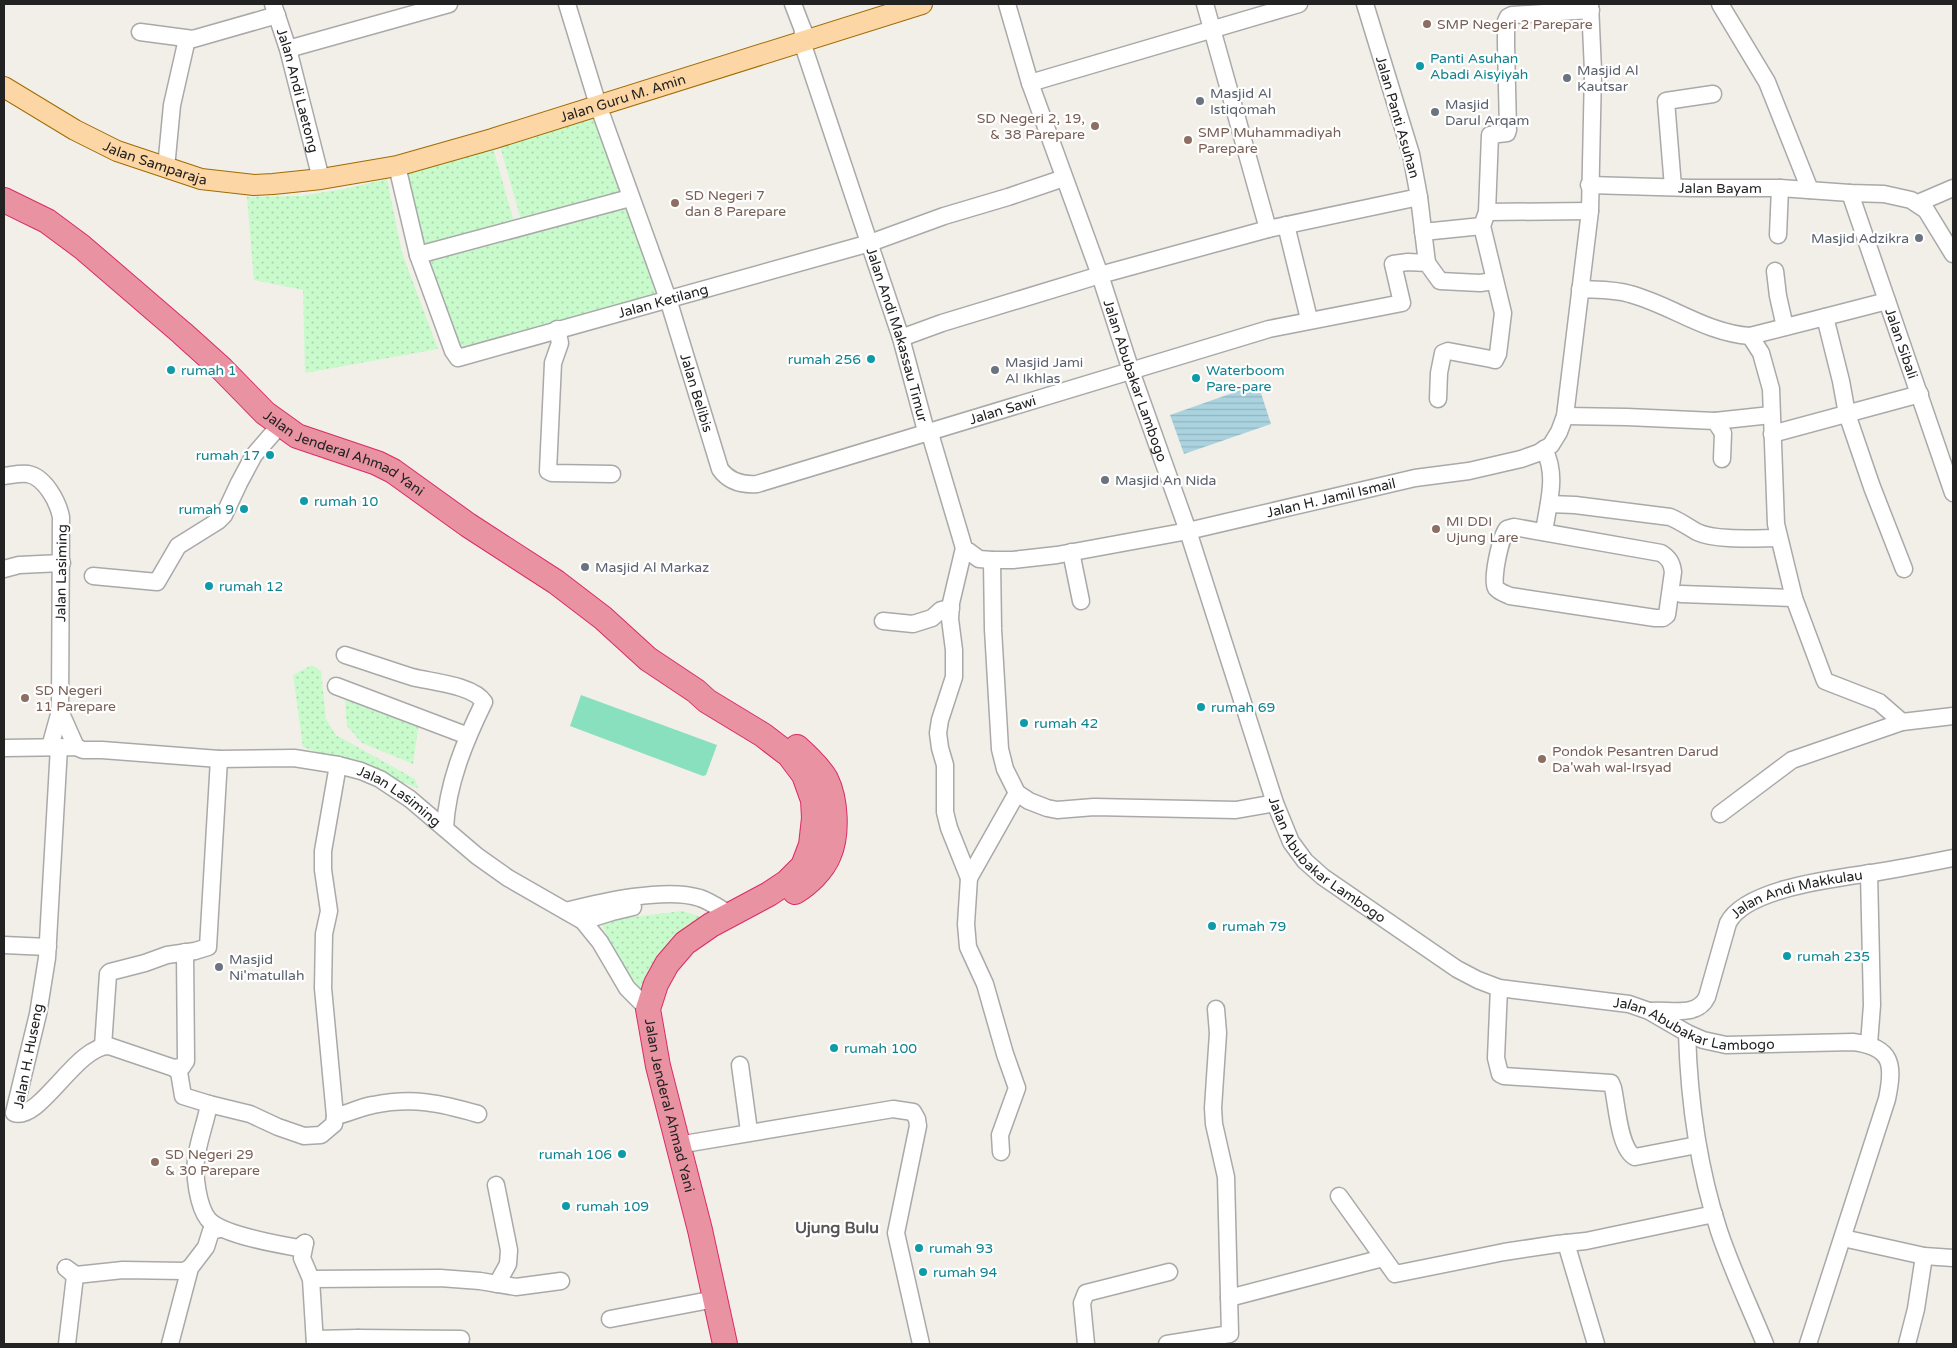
<svg xmlns="http://www.w3.org/2000/svg" width="1957" height="1348" viewBox="0 0 1957 1348" font-family="'Varela Round',sans-serif">
  <defs>
    <pattern id="park-dots" width="8" height="8" patternUnits="userSpaceOnUse" patternTransform="scale(1.25)"><rect width="8" height="8" fill="#c8facc"/><path d="M2 2h.1M6 6h.1" fill="none" stroke="#acd6af" stroke-width="1.8" stroke-linecap="round"/></pattern>
    <pattern id="water-rules" width="6" height="5" patternUnits="userSpaceOnUse" patternTransform="scale(1.25)"><rect width="6" height="5" fill="#aad3df"/><path d="M0 2.5h6" fill="none" stroke="#92b5bf"/></pattern>
  </defs>
  <rect width="100%" height="100%" fill="#f2efe9"/>
  <path fill="url(#park-dots)" d="M601 115 626 194 522 223 499 143Z
    M493 148 514 222 418 247 402 173Z
    M387 179 402 253 438 349 305 373 303 290 254 280 247 197 300 196 344 189Z
    M627 203 660 293 458 356 422 254Z
    M312 665 321 671 326 719 336 735 415 779 418 788 303 747 293 675Z
    M351 696 419 722 413 764 362 743 347 726 345 701Z
    M682 911 707 918 645 996 620 962 600 921Z"/>
  <path fill="#88e0be" d="M581 695 717 745 706 775 703 776 570 726Z"/>
  <path fill="url(#water-rules)" d="M1258 384 1271 424 1184 454 1170 415Z"/>
  <g fill="none" stroke-linecap="round" stroke-linejoin="round">
    <defs>
      <g id="minor">
        <path id="s1" d="M273 4 288 49 321 179"/>
        <path id="s2" d="M567 4 598 105 668 299 720 469C729 482 743 485 757 484L1269 329 1402 303 1393 264 1408 262 1427 263 1440 281 1480 283 1494 281"/>
        <path d="M793 4 803 30 808 40"/>
        <path id="s3" d="M1007 4 1030 83 1100 275 1131 371 1188 531 1275 803 1291 842 1305 861 1323 877 1457 969 1478 980 1499 988 1629 1004 1649 1011 1687 1033 1703 1040 1726 1045 1853 1042C1893 1047 1894 1065 1887 1099L1808 1344"/>
        <path d="M1205 4 1268 229"/>
        <path d="M1720 4 1767 82 1810 190"/>
        <path id="s4" d="M803 30 802 42 901 338 926 431 931 437 964 548 979 559 992 560H1013L1057 555 1188 531 1415 478 1469 471 1521 459 1538 453 1551 445 1559 432 1565 416 1590 211 1593 71 1590 4"/>
        <path d="M140 32 193 39 277 15"/>
        <path d="M288 49 449 4"/>
        <path d="M1030 83 1299 4"/>
        <path id="s5" d="M397 166 418 255 453 351 458 358 870 243 944 216 1008 197 1064 178"/>
        <path d="M166 168 172 105 187 39"/>
        <path id="s6" d="M1589 185 1691 188H1780L1850 193 1884 194 1911 200 1926 210 1953 254"/>
        <path d="M1673 187 1666 101 1713 94"/>
        <path id="s7" d="M1850 193 1953 493"/>
        <path d="M1419 197 1427 263"/>
        <path d="M1918 203 1953 188"/>
        <path d="M1487 212 1590 211"/>
        <path d="M1286 225 1309 319"/>
        <path d="M1423 232 1482 226"/>
        <path d="M1778 235 1780 188"/>
        <path d="M418 255 630 198"/>
        <path d="M1775 271 1778 296 1785 327"/>
        <path d="M1580 289C1596 290 1614 289 1630 294 1671 305 1706 333 1750 336L1825 317"/>
        <path d="M1887 301 1825 317 1841 381 1847 414 1872 487 1904 569"/>
        <path d="M557 329 560 343 553 363 548 471 552 473 612 474"/>
        <path d="M1750 336 1761 353 1771 389 1776 524 1794 598 1825 681 1879 702 1902 722"/>
        <path d="M901 338 942 323 1100 275 1268 229 1419 197 1411 154 1365 4"/>
        <path d="M1438 399 1439 373 1443 353 1448 351 1491 359 1495 360 1498 354 1503 313 1482 226 1487 212 1490 135 1507 133 1508 130 1506 44V21L1508 17 1512 15 1591 10"/>
        <path d="M1565 416 1627 417 1715 421 1723 433 1722 459"/>
        <path d="M1715 421 1771 415"/>
        <path d="M1772 434 1920 394"/>
        <path d="M4 476C12 475 20 473 28 474 45 477 58 502 61 517L60 711 50 747"/>
        <path d="M1549 504 1575 505 1670 517C1680 521 1688 527 1697 532 1716 541 1758 538 1779 538"/>
        <path d="M1514 527 1661 553C1669 558 1672 563 1673 572L1667 615 1663 618H1655L1510 596C1506 594 1499 592 1496 588 1491 579 1501 536 1507 529Z"/>
        <path d="M1544 532C1548 503 1558 476 1544 449"/>
        <path d="M964 548 951 603 950 619 954 650V677L940 720 938 733 940 748 945 765V812L949 828 969 878"/>
        <path d="M1071 552 1081 601"/>
        <path d="M992 560 993 629 1000 749 1005 769 1017 793 1029 801 1047 808 1057 810 1094 807 1236 810 1275 803"/>
        <path d="M4 569 19 565 62 563"/>
        <path d="M93 576 157 582 178 546 218 521 224 515 239 483 254 455 280 425"/>
        <path d="M1681 594 1794 598"/>
        <path d="M883 621 913 624 932 618 941 610 951 608"/>
        <path d="M345 655C367 662 390 670 412 677 431 682 473 685 484 702 465 741 447 784 445 828"/>
        <path d="M336 686 468 736"/>
        <path d="M60 711 76 747"/>
        <path d="M59 747 47 958 38 1014 14 1113C40 1122 76 1046 109 1046L174 1068 182 1067 186 1061 185 952"/>
        <path id="s8" d="M4 748 76 747 83 750H102L219 759 294 758 338 765 361 771 380 779 410 799 477 856 508 878 583 921 600 942 627 988 648 1009"/>
        <path d="M338 765 323 851V870L329 911 324 934 323 988 335 1116C348 1114 360 1107 373 1105 413 1097 440 1103 478 1114"/>
        <path d="M1720 814 1792 760 1902 722 1953 716"/>
        <path d="M1869 873 1872 1005 1869 1044"/>
        <path d="M566 911C602 902 665 887 700 898 711 902 721 909 731 915"/>
        <path d="M583 921 612 912 633 907"/>
        <path d="M4 945 48 947"/>
        <path d="M1499 988 1496 1058 1500 1074 1504 1076 1611 1083 1613 1088C1617 1105 1619 1149 1635 1157L1697 1145"/>
        <path id="s9" d="M1651 1011C1670 1009 1697 1018 1707 997L1728 923C1746 887 1841 878 1878 872 1903 868 1928 863 1953 858"/>
        <path d="M1687 1033C1689 1101 1698 1167 1719 1231 1732 1270 1750 1307 1765 1344"/>
        <path d="M103 1046 108 974 110 972 145 963 167 955 195 951 208 947 219 759"/>
        <path d="M740 1065 749 1131"/>
        <path d="M174 1068 179 1072 183 1096 209 1104C206 1122 198 1141 196 1160 194 1176 198 1206 208 1219 221 1235 278 1244 298 1248L305 1243"/>
        <path d="M209 1104 250 1114 278 1127 304 1136 321 1135 334 1124 335 1116"/>
        <path d="M678 1145 893 1109 913 1112 917 1119 918 1126 896 1233 921 1344"/>
        <path d="M1001 1152 1000 1135 1017 1088 1005 1054 985 984 968 947 966 924 969 878 1017 793"/>
        <path d="M496 1185 509 1250 508 1264 497 1284"/>
        <path d="M1339 1196 1395 1274 1504 1252 1557 1244 1586 1241 1714 1214"/>
        <path d="M1843 1238 1924 1256 1953 1258"/>
        <path d="M305 1243 302 1258 311 1279 315 1344"/>
        <path d="M1566 1243 1596 1344"/>
        <path d="M66 1268 76 1275 123 1270 184 1271 190 1268"/>
        <path d="M66 1268 75 1276 67 1344"/>
        <path d="M311 1279 440 1278 480 1281 516 1287 561 1281"/>
        <path d="M1229 1298 1383 1258"/>
        <path d="M610 1319 715 1299"/>
        <path d="M358 1338 461 1339"/>
        <path d="M315 1339 358 1338 357 1344"/>
        <path d="M170 1344 190 1268 206 1247 211 1231 220 1229"/>
        <path d="M1086 1344 1082 1303 1086 1293 1169 1272"/>
        <path d="M1167 1344 1230 1334 1226 1177 1214 1124 1213 1108 1218 1033 1216 1009"/>
        <path d="M1907 1344 1916 1309 1924 1256"/>
      </g>
      <g id="major">
        <path id="s10" d="M4 87 75 130 117 151 201 179 254 185 273 184 321 179 397 166 492 139 922 4"/>
      </g>
      <g id="highway">
        <path id="s11" d="M4 200 47 221 82 247 182 333 222 369 265 413 297 436 377 463 393 471 468 525 556 582 603 618 648 659 696 691 707 701 763 735 789 755 804 775 813 800 814 818 811 845 803 866 787 882 769 894 711 925 685 943 667 964 656 984 648 1009 658 1066 700 1230 725 1344"/>
        <path d="M795 892C808 884 823 870 829 855 838 834 836 799 826 779 819 767 807 756 797 747"/>
      </g>
    </defs>
    <use href="#minor" stroke="#a9a9a9" stroke-width="19"/>
    <use href="#major" stroke="#a06b00" stroke-width="22"/>
    <use href="#highway" stroke="#dc2a67" stroke-width="26"/>
    <use href="#minor" stroke="#fff" stroke-width="16"/>
    <use href="#major" stroke="#fcd6a4" stroke-width="20"/>
    <use href="#highway" stroke="#e892a2" stroke-width="24"/>
  </g>
  <g fill="#8d6e63" stroke="#fff" stroke-width="2">
    <circle cx="1427" cy="24" r="5"/>
    <circle cx="1095" cy="126" r="5"/>
    <circle cx="1188" cy="140" r="5"/>
    <circle cx="675" cy="203" r="5"/>
    <circle cx="1436" cy="529" r="5"/>
    <circle cx="25" cy="698" r="5"/>
    <circle cx="1542" cy="759" r="5"/>
    <circle cx="155" cy="1162" r="5"/>
  </g>
  <g fill="#0f9aa8" stroke="#fff" stroke-width="2">
    <circle cx="1420" cy="66" r="5"/>
    <circle cx="871" cy="359" r="5"/>
    <circle cx="171" cy="370" r="5"/>
    <circle cx="1196" cy="378" r="5"/>
    <circle cx="270" cy="455" r="5"/>
    <circle cx="304" cy="501" r="5"/>
    <circle cx="244" cy="509" r="5"/>
    <circle cx="209" cy="586" r="5"/>
    <circle cx="1201" cy="707" r="5"/>
    <circle cx="1024" cy="723" r="5"/>
    <circle cx="1212" cy="926" r="5"/>
    <circle cx="1787" cy="956" r="5"/>
    <circle cx="834" cy="1048" r="5"/>
    <circle cx="622" cy="1154" r="5"/>
    <circle cx="566" cy="1206" r="5"/>
    <circle cx="919" cy="1248" r="5"/>
    <circle cx="923" cy="1272" r="5"/>
  </g>
  <g fill="#6b7280" stroke="#fff" stroke-width="2">
    <circle cx="1567" cy="78" r="5"/>
    <circle cx="1200" cy="101" r="5"/>
    <circle cx="1435" cy="112" r="5"/>
    <circle cx="1919" cy="238" r="5"/>
    <circle cx="995" cy="370" r="5"/>
    <circle cx="1105" cy="480" r="5"/>
    <circle cx="585" cy="567" r="5"/>
    <circle cx="219" cy="967" r="5"/>
  </g>
  <g text-anchor="middle" stroke-width="4.5" stroke-linejoin="round" paint-order="stroke">
    <g font-size="14" fill="#785e54" stroke="#fff" text-anchor="start">
      <text x="1437" y="29">SMP Negeri 2 Parepare</text>
      <text x="1085" y="123" text-anchor="end">SD Negeri 2, 19,<tspan x="1085" dy="16">&amp; 38 Parepare</tspan></text>
      <text x="1198" y="137">SMP Muhammadiyah<tspan x="1198" dy="16">Parepare</tspan></text>
      <text x="685" y="200">SD Negeri 7<tspan x="685" dy="16">dan 8 Parepare</tspan></text>
      <text x="1446" y="526">MI DDI<tspan x="1446" dy="16">Ujung Lare</tspan></text>
      <text x="35" y="695">SD Negeri<tspan x="35" dy="16">11 Parepare</tspan></text>
      <text x="1552" y="756">Pondok Pesantren Darud<tspan x="1552" dy="16">Da'wah wal-Irsyad</tspan></text>
      <text x="165" y="1159">SD Negeri 29<tspan x="165" dy="16">&amp; 30 Parepare</tspan></text>
    </g>
    <g font-size="14" fill="#0d838f" stroke="#fff" text-anchor="start">
      <text x="1430" y="63">Panti Asuhan<tspan x="1430" dy="16">Abadi Aisyiyah</tspan></text>
      <text x="861" y="364" text-anchor="end">rumah 256</text>
      <text x="181" y="375">rumah 1</text>
      <text x="1206" y="375">Waterboom<tspan x="1206" dy="16">Pare-pare</tspan></text>
      <text x="260" y="460" text-anchor="end">rumah 17</text>
      <text x="314" y="506">rumah 10</text>
      <text x="234" y="514" text-anchor="end">rumah 9</text>
      <text x="219" y="591">rumah 12</text>
      <text x="1211" y="712">rumah 69</text>
      <text x="1034" y="728">rumah 42</text>
      <text x="1222" y="931">rumah 79</text>
      <text x="1797" y="961">rumah 235</text>
      <text x="844" y="1053">rumah 100</text>
      <text x="612" y="1159" text-anchor="end">rumah 106</text>
      <text x="576" y="1211">rumah 109</text>
      <text x="929" y="1253">rumah 93</text>
      <text x="933" y="1277">rumah 94</text>
    </g>
    <g font-size="14" fill="#5b616d" stroke="#fff" text-anchor="start">
      <text x="1577" y="75">Masjid Al<tspan x="1577" dy="16">Kautsar</tspan></text>
      <text x="1210" y="98">Masjid Al<tspan x="1210" dy="16">Istiqomah</tspan></text>
      <text x="1445" y="109">Masjid<tspan x="1445" dy="16">Darul Arqam</tspan></text>
      <text x="1909" y="243" text-anchor="end">Masjid Adzikra</text>
      <text x="1005" y="367">Masjid Jami<tspan x="1005" dy="16">Al Ikhlas</tspan></text>
      <text x="1115" y="485">Masjid An Nida</text>
      <text x="595" y="572">Masjid Al Markaz</text>
      <text x="229" y="964">Masjid<tspan x="229" dy="16">Ni'matullah</tspan></text>
    </g>
    <g font-size="14" fill="#222" stroke="#fff">
      <text dy="5" stroke="none"><textPath href="#s1" startOffset="90">Jalan Andi Laetong</textPath></text>
      <text dy="5" stroke="none"><textPath href="#s10" startOffset="652">Jalan Guru M. Amin</textPath></text>
      <text transform="translate(1398 117) rotate(74)" y="5">Jalan Panti Asuhan</text>
      <text dy="5" stroke="none"><textPath href="#s10" startOffset="170">Jalan Samparaja</textPath></text>
      <text dy="5" stroke="none"><textPath href="#s6" startOffset="131">Jalan Bayam</textPath></text>
      <text dy="5" stroke="none"><textPath href="#s5" startOffset="415">Jalan Ketilang</textPath></text>
      <text dy="5" stroke="none"><textPath href="#s4" startOffset="320">Jalan Andi Makassau Timur</textPath></text>
      <text dy="5" stroke="none"><textPath href="#s7" startOffset="159">Jalan Sibali</textPath></text>
      <text dy="5" stroke="none"><textPath href="#s3" startOffset="398">Jalan Abubakar Lambogo</textPath></text>
      <text dy="5" stroke="none"><textPath href="#s2" startOffset="410">Jalan Belibis</textPath></text>
      <text dy="5" stroke="none"><textPath href="#s2" startOffset="788">Jalan Sawi</textPath></text>
      <text dy="5" stroke="none"><textPath href="#s11" startOffset="428">Jalan Jenderal Ahmad Yani</textPath></text>
      <text dy="5" stroke="none"><textPath href="#s4" startOffset="921">Jalan H. Jamil Ismail</textPath></text>
      <text transform="translate(61 573) rotate(-89)" y="5">Jalan Lasiming</text>
      <text dy="5" stroke="none"><textPath href="#s8" startOffset="405">Jalan Lasiming</textPath></text>
      <text dy="5" stroke="none"><textPath href="#s3" startOffset="922">Jalan Abubakar Lambogo</textPath></text>
      <text dy="5" stroke="none"><textPath href="#s9" startOffset="216">Jalan Andi Makkulau</textPath></text>
      <text dy="5" stroke="none"><textPath href="#s3" startOffset="1342">Jalan Abubakar Lambogo</textPath></text>
      <text transform="translate(28 1056) rotate(-79)" y="5">Jalan H. Huseng</text>
      <text dy="5" stroke="none"><textPath href="#s11" startOffset="1405">Jalan Jenderal Ahmad Yani</textPath></text>
    </g>
    <g font-size="16" font-weight="bold" fill="#555" stroke="#fff">
      <text x="837" y="1233">Ujung Bulu</text>
    </g>
  </g>
  <rect width="1957" height="1348" fill="none" stroke="#222222" stroke-width="10"/>
</svg>
